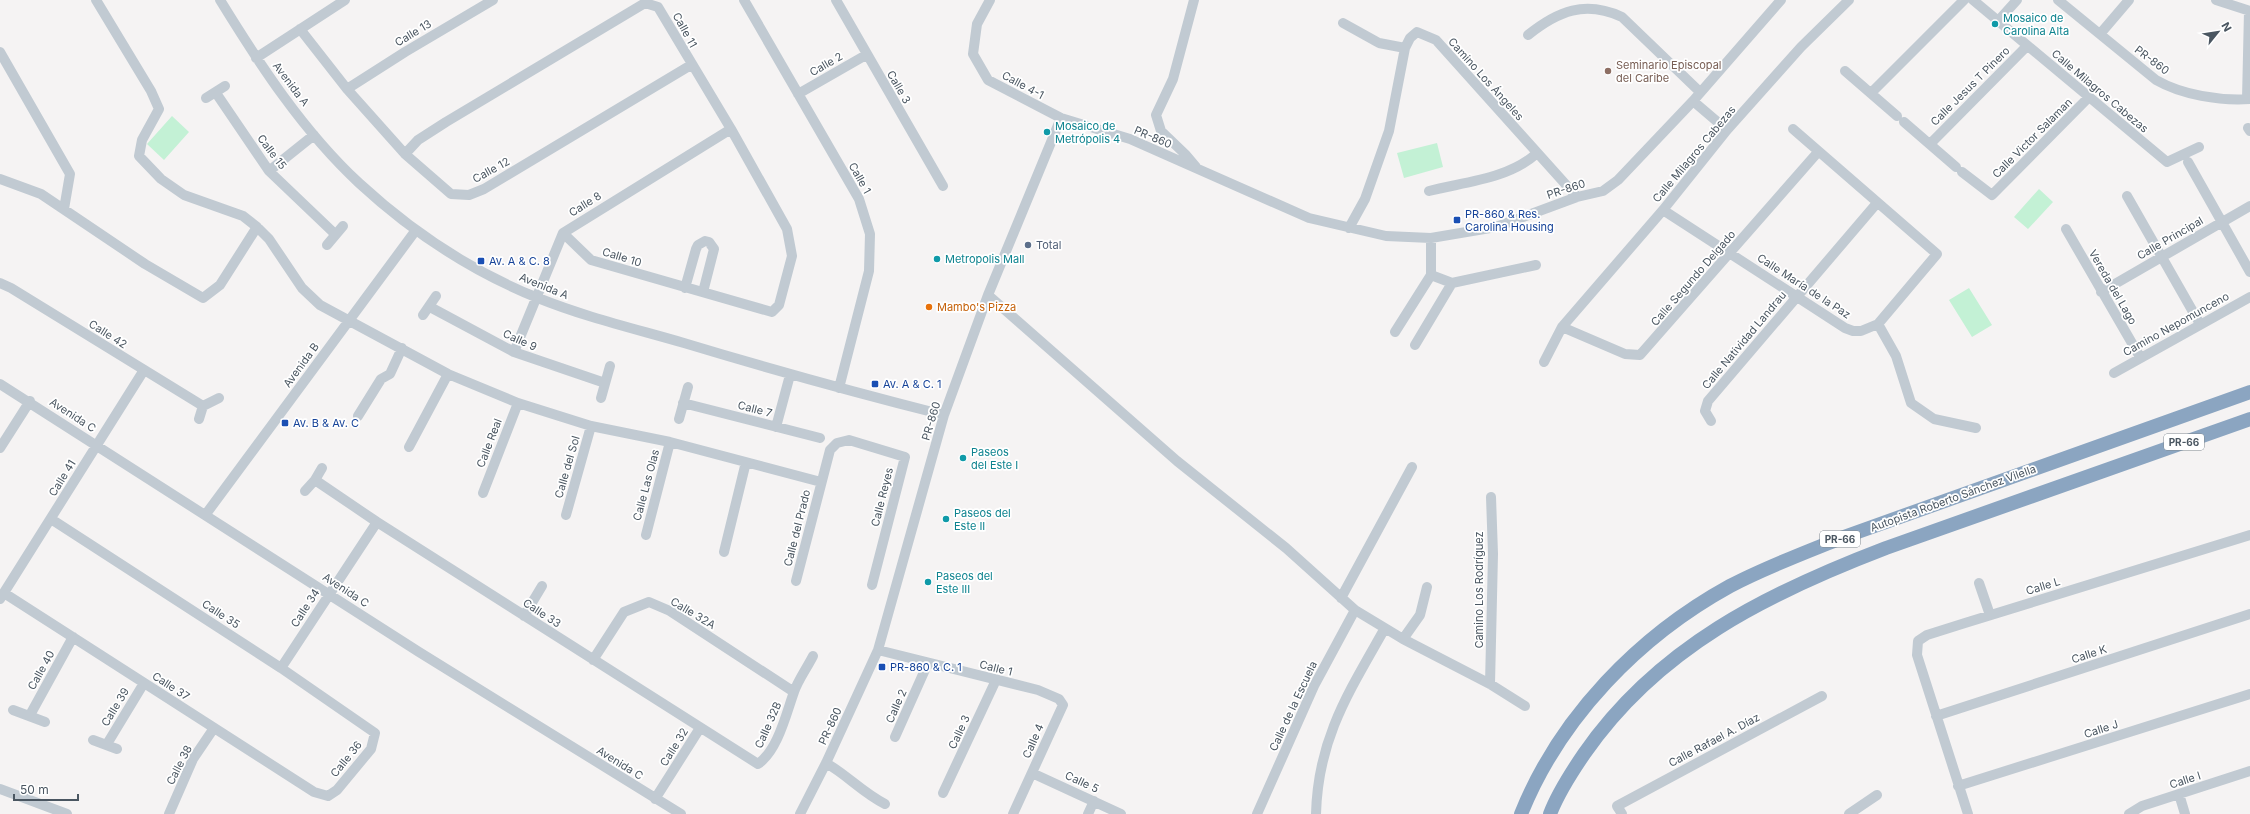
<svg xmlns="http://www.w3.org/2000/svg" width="2250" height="814" viewBox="0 0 2250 814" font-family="Inter,sans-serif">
  <rect width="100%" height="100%" fill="#f5f3f3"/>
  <path fill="#c3f1d5" d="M172 116 189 132 164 160 147 144Z
    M1437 143 1443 167 1404 178 1397 153Z
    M2039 189 2053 202 2028 229 2014 217Z
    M1969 288 1992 325 1972 337 1949 300Z"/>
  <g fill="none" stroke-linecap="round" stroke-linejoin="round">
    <path stroke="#c1cad2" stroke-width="10" d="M96 0 151 91 159 109 142 140 139 156 161 179 184 195 243 216 257 227 269 239 302 288 320 305 448 374 518 403 591 426 670 442 821 482
      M220 0C260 65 303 131 359 183 411 231 473 272 538 298 585 317 636 329 684 343 770 369 857 393 944 415
      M744 0 859 199 870 234 869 271 839 388
      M836 0 943 186
      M990 0 977 24 973 54 988 80 1061 118 1130 139 1309 218 1386 236 1431 238 1496 227 1577 197 1603 191 1618 180 1693 101 1781 0
      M1194 0 1173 79 1156 115 1161 131 1185 154 1196 167
      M1973 0 2167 162 2199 147
      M2058 0 2156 80C2182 95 2220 101 2250 99
      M2216 0 2250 11
      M1998 21 2017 0
      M1343 23 1379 43 1405 48
      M300 29 347 89 405 154 451 194 469 195 484 189 691 65
      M2100 34 2129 0
      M1528 35C1558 11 1585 0 1622 17L1700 92
      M0 52 70 174 64 209
      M256 58 345 0
      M1845 71 1897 116
      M347 89 405 52 493 0
      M216 93 269 171 335 234
      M1871 93 1964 0
      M798 94 866 55
      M206 98 225 86
      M2247 99 2249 11
      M1693 101 1727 130
      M1904 122 1956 167
      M2248 128 2250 131
      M1930 144 2027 46
      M405 154 418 140 446 122 645 3 658 7 731 129 787 229 792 256 779 305 772 312 591 260 563 233
      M2188 162 2250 272
      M269 171 314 135
      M1962 172 1992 195 2089 97
      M0 179 41 194 145 264 203 298 220 285 257 227
      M1429 191C1464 182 1508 179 1536 154
      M2127 196 2200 324
      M1663 210 1845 328 1853 331H1861L1878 324 1937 254 1793 129
      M1349 228 1365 199 1389 131 1405 48 1410 38 1417 32 1436 40 1577 197
      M2066 229 2140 357
      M327 245 343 226
      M1431 275 1452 283 1536 265
      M0 283 11 288 203 406
      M685 288 696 249 698 245 705 241 709 242 714 249 703 292
      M2101 292 2250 206
      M988 295 1177 461 1286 548 1355 610 1403 639 1490 684 1525 706
      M430 307 514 352 605 383
      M423 315 436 296
      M1878 324 1896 356 1911 403 1934 419 1976 428
      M1562 327 1625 354 1640 355 1818 152
      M1395 332 1431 275V238
      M1415 345 1452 283
      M514 352 563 233 731 129
      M1544 362 1562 327 1663 210 1727 130 1801 47 1849 0
      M2114 373 2250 297
      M0 384 419 652 681 814
      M601 398 610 366
      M683 403 820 438
      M358 416 381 379 390 374 402 348
      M199 419 203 406 219 398
      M679 419 688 387
      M1711 421 1705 411 1708 401 1877 203
      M776 427 790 375
      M409 447 448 374
      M0 448 30 401
      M315 480 377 522 758 764C778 750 786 714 794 692 798 680 807 668 813 656
      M305 491 315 480 322 468
      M483 493 518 403
      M206 514 416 230
      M566 515 591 426
      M646 535 670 442
      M724 552 746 462
      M796 581 830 450 837 443 849 440 905 457 872 585
      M1979 583 1990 615
      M4 593 314 792 328 796 337 790 371 749 375 733 281 668 51 519
      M1341 598 1412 467
      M0 599 144 370
      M524 616 542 586
      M1403 639 1420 615 1427 587
      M878 650 1038 690 1059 699 1063 705 1013 814
      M593 660 624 612 649 602 670 611 794 692
      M281 668 377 522
      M1490 684 1493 554 1491 497
      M13 710 45 722
      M30 715 73 637
      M1936 716 2250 614
      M895 737 928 663
      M93 740 117 749
      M107 744 144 683
      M826 763C847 775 863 793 885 804
      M1032 773 1121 814
      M1958 786 2250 694
      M0 789 67 814
      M943 793 996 680
      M2179 794 2185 814
      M655 799 700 728
      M169 814 193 759 214 728
      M800 814 826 763 878 650 944 415 988 295 1061 118
      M1088 814 1094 801
      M1257 814 1314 686 1355 610
      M1316 814C1318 738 1349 692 1385 628
      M1622 814 1617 806 1822 696
      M1849 814 1877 795
      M1968 814 1917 655 1918 641 1927 635 1965 623 2250 535
      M2129 814 2142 806 2250 771"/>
    <path stroke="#8ba5c1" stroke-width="14" d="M1521 814C1560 717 1639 636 1730 586 1766 567 1804 553 1841 538L2250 392
      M1550 814C1558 793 1571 773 1584 754 1658 647 1768 593 1886 548L2250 419"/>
  </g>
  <g fill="#0f9aa8" stroke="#fff" stroke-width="1.5">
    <circle cx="1995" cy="24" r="4"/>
    <circle cx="1047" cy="132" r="4"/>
    <circle cx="937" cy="259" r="4"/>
    <circle cx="963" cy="458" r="4"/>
    <circle cx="946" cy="519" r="4"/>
    <circle cx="928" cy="582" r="4"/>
  </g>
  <circle fill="#8d6e63" stroke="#fff" stroke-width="1.5" cx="1608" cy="71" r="4"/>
  <g fill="#1a4fb4" stroke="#fff" stroke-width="1.5">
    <rect x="1453" y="216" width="8" height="8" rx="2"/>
    <rect x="477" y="257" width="8" height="8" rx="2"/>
    <rect x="871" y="380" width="8" height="8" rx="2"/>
    <rect x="281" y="419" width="8" height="8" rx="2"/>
    <rect x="878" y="663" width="8" height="8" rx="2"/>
  </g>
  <circle fill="#5c6f8a" stroke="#fff" stroke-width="1.5" cx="1028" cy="245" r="4"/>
  <circle fill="#e8710a" stroke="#fff" stroke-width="1.5" cx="929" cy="307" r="4"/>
  <g text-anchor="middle" stroke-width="3.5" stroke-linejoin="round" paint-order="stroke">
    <g fill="#fff" stroke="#808990" stroke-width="1">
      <rect x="2164" y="434" width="40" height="16" rx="3"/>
      <rect x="1820" y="531" width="40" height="16" rx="3"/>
    </g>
    <g font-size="10" font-weight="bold" fill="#4a5661">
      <text x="2184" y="446">PR-66</text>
      <text x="1840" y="543">PR-66</text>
    </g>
    <g font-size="11" fill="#0d838f" stroke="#fff" text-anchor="start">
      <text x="2003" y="22">Mosaico de<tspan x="2003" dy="13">Carolina Alta</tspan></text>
      <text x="1055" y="130">Mosaico de<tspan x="1055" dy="13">Metrópolis 4</tspan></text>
      <text x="945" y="263">Metropolis Mall</text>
      <text x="971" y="456">Paseos<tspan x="971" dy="13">del Este I</tspan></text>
      <text x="954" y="517">Paseos del<tspan x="954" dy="13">Este II</tspan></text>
      <text x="936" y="580">Paseos del<tspan x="936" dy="13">Este III</tspan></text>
    </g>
    <g font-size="11" fill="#4a5661" stroke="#fff">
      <text transform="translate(685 30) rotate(61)" y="4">Calle 11</text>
      <text transform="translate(413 33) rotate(-31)" y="4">Calle 13</text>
      <text transform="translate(2152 60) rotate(37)" y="4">PR-860</text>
      <text transform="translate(826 64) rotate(-30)" y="4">Calle 2</text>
      <text transform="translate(1486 79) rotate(48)" y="4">Camino Los Ángeles</text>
      <text transform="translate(291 84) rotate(53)" y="4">Avenida A</text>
      <text transform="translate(1023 85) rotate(28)" y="4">Calle 4-1</text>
      <text transform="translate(1970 86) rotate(-45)" y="4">Calle Jesus T Pinero</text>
      <text transform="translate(899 87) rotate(60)" y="4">Calle 3</text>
      <text transform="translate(2100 91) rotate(40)" y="4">Calle Milagros Cabezas</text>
      <text transform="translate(1153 137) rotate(23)" y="4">PR-860</text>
      <text transform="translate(2032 138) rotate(-45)" y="4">Calle Victor Salaman</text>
      <text transform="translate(272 152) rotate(53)" y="4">Calle 15</text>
      <text transform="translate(1694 154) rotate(-50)" y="4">Calle Milagros Cabezas</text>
      <text transform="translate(491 170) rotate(-29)" y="4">Calle 12</text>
      <text transform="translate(860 178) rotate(61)" y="4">Calle 1</text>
      <text transform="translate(1566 189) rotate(-18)" y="4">PR-860</text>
      <text transform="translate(585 204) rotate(-32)" y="4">Calle 8</text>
      <text transform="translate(2170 238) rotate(-30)" y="4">Calle Principal</text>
      <text transform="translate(622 257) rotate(17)" y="4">Calle 10</text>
      <text transform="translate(1693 278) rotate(-49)" y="4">Calle Segundo Delgado</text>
      <text transform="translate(544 286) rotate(22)" y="4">Avenida A</text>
      <text transform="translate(1804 286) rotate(33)" y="4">Calle María de la Paz</text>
      <text transform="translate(2113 287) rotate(60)" y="4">Vereda del Lago</text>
      <text transform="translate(2176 324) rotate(-29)" y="4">Camino Nepomunceno</text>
      <text transform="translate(108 334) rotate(32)" y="4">Calle 42</text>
      <text transform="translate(520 340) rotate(24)" y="4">Calle 9</text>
      <text transform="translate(1744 340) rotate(-50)" y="4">Calle Natividad Landrau</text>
      <text transform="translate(301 365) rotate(-54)" y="4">Avenida B</text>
      <text transform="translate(755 409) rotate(14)" y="4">Calle 7</text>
      <text transform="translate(73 415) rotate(33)" y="4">Avenida C</text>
      <text transform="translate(931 421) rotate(-73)" y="4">PR-860</text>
      <text transform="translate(489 443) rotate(-69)" y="4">Calle Real</text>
      <text transform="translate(567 467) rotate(-74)" y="4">Calle del Sol</text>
      <text transform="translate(62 478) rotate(-58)" y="4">Calle 41</text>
      <text transform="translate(646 485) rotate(-75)" y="4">Calle Las Olas</text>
      <text transform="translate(882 497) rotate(-76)" y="4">Calle Reyes</text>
      <text transform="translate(1953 498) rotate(-20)" y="4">Autopista Roberto Sánchez Vilella</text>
      <text transform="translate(797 528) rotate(-76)" y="4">Calle del Prado</text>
      <text transform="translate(2043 586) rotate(-17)" y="4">Calle L</text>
      <text transform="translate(346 590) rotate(33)" y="4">Avenida C</text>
      <text transform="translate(1479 590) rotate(-90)" y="4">Camino Los Rodríguez</text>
      <text transform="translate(305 608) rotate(-57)" y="4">Calle 34</text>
      <text transform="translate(542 613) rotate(33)" y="4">Calle 33</text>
      <text transform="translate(693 613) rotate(31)" y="4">Calle 32A</text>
      <text transform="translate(221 614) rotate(33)" y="4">Calle 35</text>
      <text transform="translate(2089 654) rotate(-18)" y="4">Calle K</text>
      <text transform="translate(996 668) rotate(14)" y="4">Calle 1</text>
      <text transform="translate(41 670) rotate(-61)" y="4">Calle 40</text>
      <text transform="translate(171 686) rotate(33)" y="4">Calle 37</text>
      <text transform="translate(896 706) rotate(-66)" y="4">Calle 2</text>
      <text transform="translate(1293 706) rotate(-65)" y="4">Calle de la Escuela</text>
      <text transform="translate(115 707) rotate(-59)" y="4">Calle 39</text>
      <text transform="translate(768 725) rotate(-66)" y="4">Calle 32B</text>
      <text transform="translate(830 726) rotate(-65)" y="4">PR-860</text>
      <text transform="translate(2101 729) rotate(-18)" y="4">Calle J</text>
      <text transform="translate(959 732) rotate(-65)" y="4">Calle 3</text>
      <text transform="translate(1714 740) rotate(-28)" y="4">Calle Rafael A. Díaz</text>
      <text transform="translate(1033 741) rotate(-66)" y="4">Calle 4</text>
      <text transform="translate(674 747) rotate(-58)" y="4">Calle 32</text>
      <text transform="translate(346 759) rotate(-51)" y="4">Calle 36</text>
      <text transform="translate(620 763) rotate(32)" y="4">Avenida C</text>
      <text transform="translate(179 765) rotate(-63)" y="4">Calle 38</text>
      <text transform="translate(2185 780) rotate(-18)" y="4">Calle I</text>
      <text transform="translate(1082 782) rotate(25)" y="4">Calle 5</text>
    </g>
    <g font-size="11" fill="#785e54" stroke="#fff" text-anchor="start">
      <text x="1616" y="69">Seminario Episcopal<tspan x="1616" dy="13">del Caribe</tspan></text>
    </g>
    <g font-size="11" fill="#164399" stroke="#fff" text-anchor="start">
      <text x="1465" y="218">PR-860 &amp; Res.<tspan x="1465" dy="13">Carolina Housing</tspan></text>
      <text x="489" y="265">Av. A &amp; C. 8</text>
      <text x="883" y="388">Av. A &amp; C. 1</text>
      <text x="293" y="427">Av. B &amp; Av. C</text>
      <text x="890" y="671">PR-860 &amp; C. 1</text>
    </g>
    <g font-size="11" fill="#4e5e75" stroke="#fff" text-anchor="start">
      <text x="1036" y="249">Total</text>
    </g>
    <g font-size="11" fill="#c56008" stroke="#fff" text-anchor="start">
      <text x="937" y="311">Mambo's Pizza</text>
    </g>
  </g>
  <g transform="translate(2218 32) rotate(60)" stroke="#ffffff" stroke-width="3" paint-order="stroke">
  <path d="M0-3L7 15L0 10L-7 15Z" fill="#4a5661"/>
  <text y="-6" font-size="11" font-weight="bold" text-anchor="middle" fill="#4a5661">N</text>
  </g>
  <path d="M14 794v6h64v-6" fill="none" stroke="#4a5661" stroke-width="2"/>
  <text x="20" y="794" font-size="12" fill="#4a5661" stroke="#ffffff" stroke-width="3" paint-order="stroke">50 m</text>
</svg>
